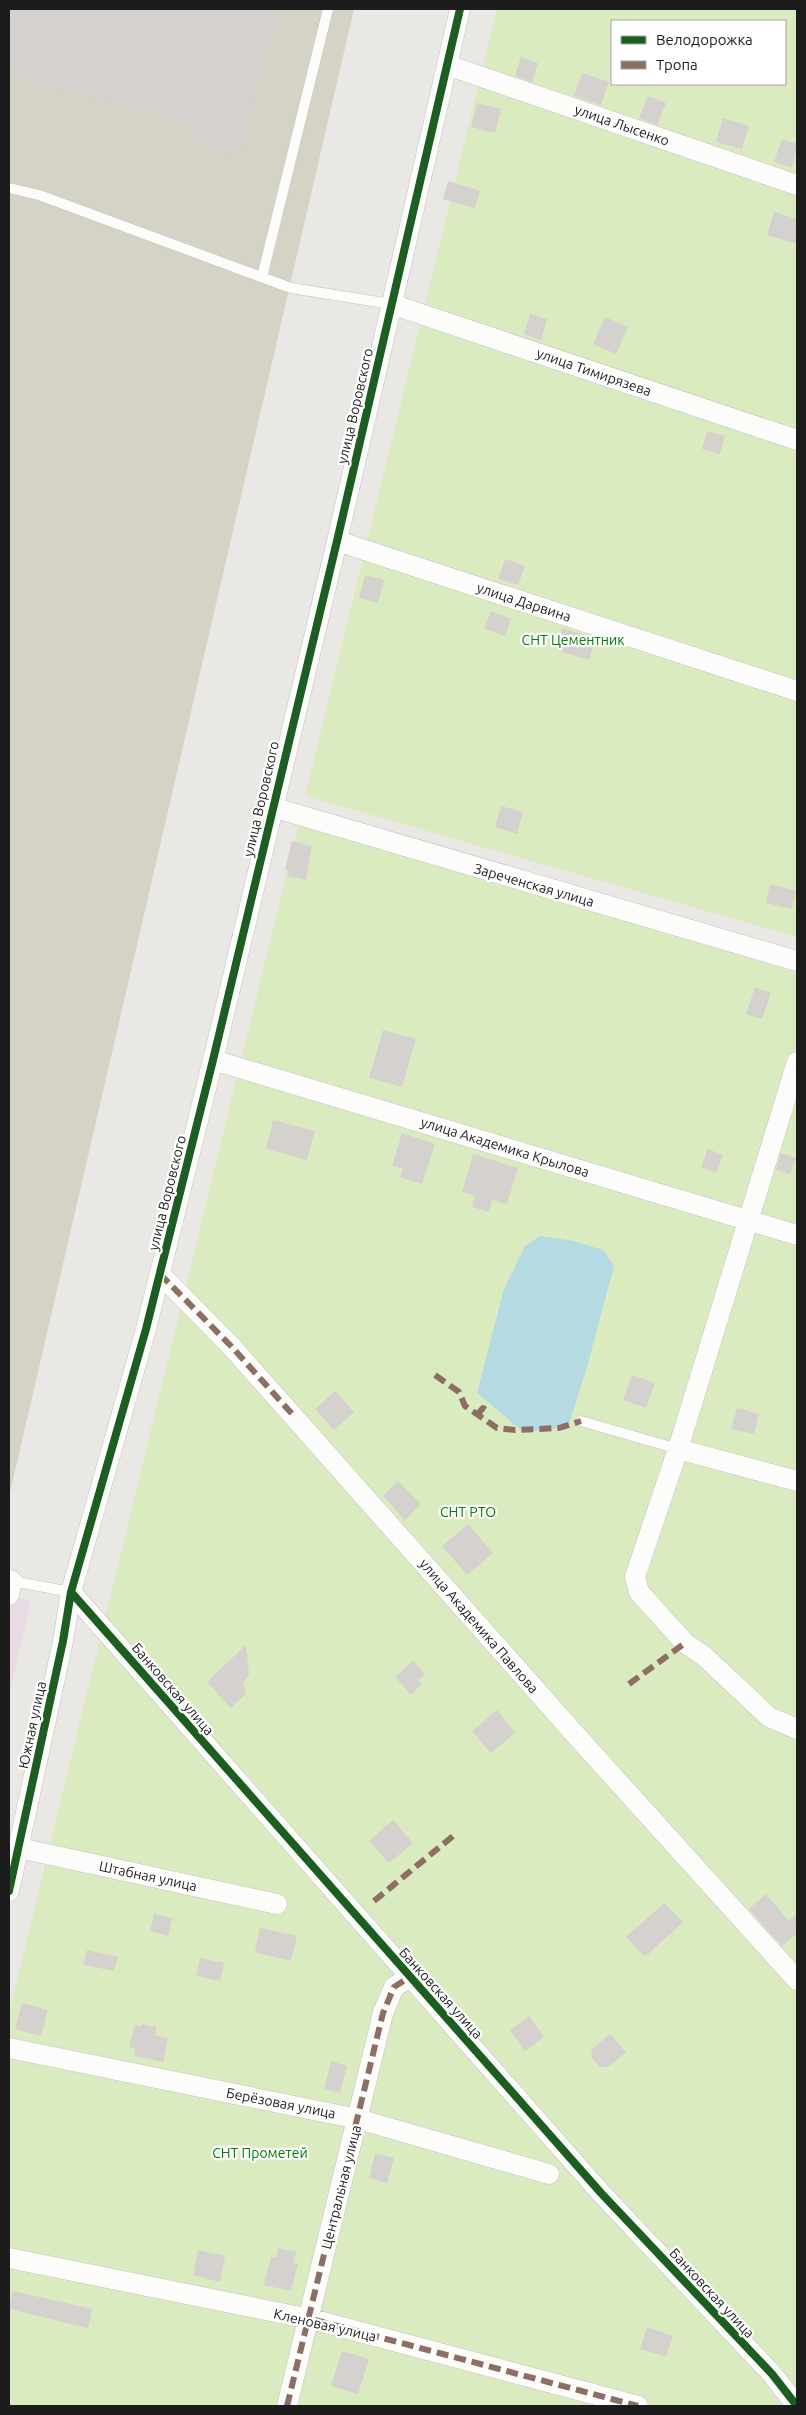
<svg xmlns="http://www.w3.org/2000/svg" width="806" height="2415" viewBox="0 0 806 2415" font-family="Ubuntu,sans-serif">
  <rect width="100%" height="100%" fill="#eae8e4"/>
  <path fill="#e9dbe5" d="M9 1596 31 1601 9 1696Z"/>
  <path fill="#d5d3c5" d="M9 9H354L9 1497Z"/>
  <path fill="#daebbf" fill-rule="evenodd" d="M497 9H797V937L305 796ZM612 21H785V84H612Z
    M299 822 797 973V2406H9V2013Z"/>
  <path fill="#b3dbe1" d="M540 1236 573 1241 603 1250 614 1266 587 1367 569 1424C557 1430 534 1432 520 1429L477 1393 504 1289 525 1246Z"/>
  <path fill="#d5d1ce" d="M9 9H280L239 156 189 143 194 126 9 75Z
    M521 57 538 63 532 82 515 76Z
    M582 73 609 82 601 105 574 96Z
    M648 96 666 103 657 125 639 118Z
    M477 103 501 109 495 133 471 127Z
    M723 118 749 126 742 149 716 142Z
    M782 139 797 144 792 168 774 162Z
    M448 181 480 191 475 208 443 199Z
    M774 212 797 219V244L767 235Z
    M530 314 547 319 541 340 524 334Z
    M605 317 628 327 616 354 593 344Z
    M707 431 725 436 720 454 702 449Z
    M505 559 525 566 518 585 498 579Z
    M365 575 384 580 378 603 359 598Z
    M491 611 511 619 505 636 484 628Z
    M562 628 595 638 589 660 556 650Z
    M501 806 523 812 517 834 495 827Z
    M292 841 312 846 306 880 288 876 289 871 285 870Z
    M770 884 796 891 792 909 766 903Z
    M755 987 771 993 762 1019 746 1014Z
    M383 1030 416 1039 402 1087 369 1078Z
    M273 1120 315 1131 307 1160 266 1149Z
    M402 1133 435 1144 422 1184 400 1177 403 1169 392 1166Z
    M708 1149 723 1155 716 1173 701 1167Z
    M781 1153 796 1158 790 1174 776 1170Z
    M473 1154 518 1168 507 1204 492 1200 489 1212 472 1207 475 1196 462 1192Z
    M632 1375 655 1383 646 1408 623 1400Z
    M335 1391 354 1412 334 1430 315 1409Z
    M737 1408 759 1414 754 1434 731 1429Z
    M398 1481 421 1504 405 1520 383 1496Z
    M468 1524 493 1553 467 1575 442 1546Z
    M246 1645 249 1675 243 1683 246 1694 231 1708 207 1682Z
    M413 1661 425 1674 419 1680 422 1684 411 1695 395 1677Z
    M497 1710 515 1733 491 1753 472 1731Z
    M393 1820 413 1843 389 1863 369 1841Z
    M766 1894 789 1921 797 1914V1933L782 1946 749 1909Z
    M664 1903 683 1922 645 1957 626 1937Z
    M154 1914 172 1918 168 1936 150 1931Z
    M260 1928 297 1936 291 1961 255 1952Z
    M87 1950 118 1957 114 1971 83 1965Z
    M200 1958 224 1963 220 1981 196 1976Z
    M22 2003 48 2010 41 2036 15 2029Z
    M529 2016 544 2037 525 2051 510 2030Z
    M142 2024 156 2027 155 2035 168 2038 163 2062 134 2056 135 2048 129 2047 135 2025 141 2026Z
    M610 2034 626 2052 608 2067H600L591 2057 592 2049Z
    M331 2061 347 2066 340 2093 324 2089Z
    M375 2154 394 2158 387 2183 369 2178Z
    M278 2248 296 2252 293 2263 298 2264 291 2291 264 2285 271 2257 276 2258Z
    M198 2250 225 2256 220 2282 193 2275Z
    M13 2291 92 2309 88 2328 9 2309Z
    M647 2327 673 2336 666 2357 640 2349Z
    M342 2351 369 2359 358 2394 331 2386Z"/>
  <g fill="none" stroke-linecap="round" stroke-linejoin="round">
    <defs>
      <path id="service" d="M9 188 39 195 291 288 391 304
        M262 277 328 9
        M581 1421 678 1449
        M12 1581 71 1592"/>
      <path id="minor" d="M447 65 797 185
        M391 304 797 440
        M337 541 797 691
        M272 807 797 961
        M213 1060 797 1235
        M797 1062 678 1449 635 1577 639 1592 685 1643 704 1656 769 1717 797 1729
        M160 1274 231 1346 573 1732 797 1980
        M678 1449 797 1481
        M9 1580 12 1581 9 1595
        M71 1592 601 2193 772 2374 797 2406
        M19 1848 277 1904
        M9 1891 63 1641 71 1592 146 1329 213 1060 337 541 460 9
        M9 2048 358 2119 549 2174
        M9 2258 315 2320 638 2406
        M287 2406 383 2013 394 1987 410 1977"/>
    </defs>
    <use href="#service" stroke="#c3c2c0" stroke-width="11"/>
    <use href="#minor" stroke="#c3c2c0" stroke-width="21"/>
    <use href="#service" stroke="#fcfcfb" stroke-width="10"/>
    <use href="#minor" stroke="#fcfcfb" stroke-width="20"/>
    <path stroke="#8d6e63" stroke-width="6" stroke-dasharray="12 6" stroke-linecap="butt" d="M160 1274 231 1346 293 1415
      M435 1375 459 1392 465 1406 497 1428 515 1430 559 1428 581 1421
      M477 1415 483 1408 489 1412
      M629 1684 685 1643
      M374 1901 453 1836
      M315 2320 638 2406
      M287 2406 383 2013 394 1987 410 1977"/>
    <defs>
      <path id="cycleway" d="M71 1592 601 2193 772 2374 797 2406
        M9 1891 63 1641 71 1592 146 1329 213 1060 337 541 460 9"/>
    </defs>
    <use href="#cycleway" stroke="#fff" stroke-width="11"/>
    <use href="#cycleway" stroke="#1b5e20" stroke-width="8"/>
  </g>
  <g text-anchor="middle" stroke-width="4.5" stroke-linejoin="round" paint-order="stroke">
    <g font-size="14" fill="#1c1c1c" stroke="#fff">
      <text transform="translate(622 125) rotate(19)" y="5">улица Лысенко</text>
      <text transform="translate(594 372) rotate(19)" y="5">улица Тимирязева</text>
      <text transform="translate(355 406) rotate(-77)" y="5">улица Воровского</text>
      <text transform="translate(524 602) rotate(18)" y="5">улица Дарвина</text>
      <text transform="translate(261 799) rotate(-77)" y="5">улица Воровского</text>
      <text transform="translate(534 885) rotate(16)" y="5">Зареченская улица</text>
      <text transform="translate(505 1147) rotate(17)" y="5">улица Академика Крылова</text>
      <text transform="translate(167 1193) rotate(-76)" y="5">улица Воровского</text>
      <text transform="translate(479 1626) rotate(49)" y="5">улица Академика Павлова</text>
      <text transform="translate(173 1689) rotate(49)" y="5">Банковская улица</text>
      <text transform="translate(32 1725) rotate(-78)" y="5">Южная улица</text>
      <text transform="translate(148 1876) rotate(12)" y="5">Штабная улица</text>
      <text transform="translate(441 1993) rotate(48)" y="5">Банковская улица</text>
      <text transform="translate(281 2103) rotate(11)" y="5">Берёзовая улица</text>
      <text transform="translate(341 2187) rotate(-76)" y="5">Центральная улица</text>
      <text transform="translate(712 2293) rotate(47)" y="5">Банковская улица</text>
      <text transform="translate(325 2325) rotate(13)" y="5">Кленовая улица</text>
    </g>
    <g font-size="14" fill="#028104" stroke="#fff">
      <text x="573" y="645">СНТ Цементник</text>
      <text x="468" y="1517">СНТ РТО</text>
      <text x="260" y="2158">СНТ Прометей</text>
    </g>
  </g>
  <rect width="806" height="2415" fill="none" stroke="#1c1c1c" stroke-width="20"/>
  <rect x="611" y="20" width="175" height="65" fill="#ffffff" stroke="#a4a4a4"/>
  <rect x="621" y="36" width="25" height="8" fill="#1b5e20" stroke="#a4a4a4"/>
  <text x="656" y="45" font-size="15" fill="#1c1c1c">Велодорожка</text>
  <rect x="621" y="61" width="25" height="8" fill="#8d6e63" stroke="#a4a4a4"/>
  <text x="656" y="70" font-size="15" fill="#1c1c1c">Тропа</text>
</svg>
